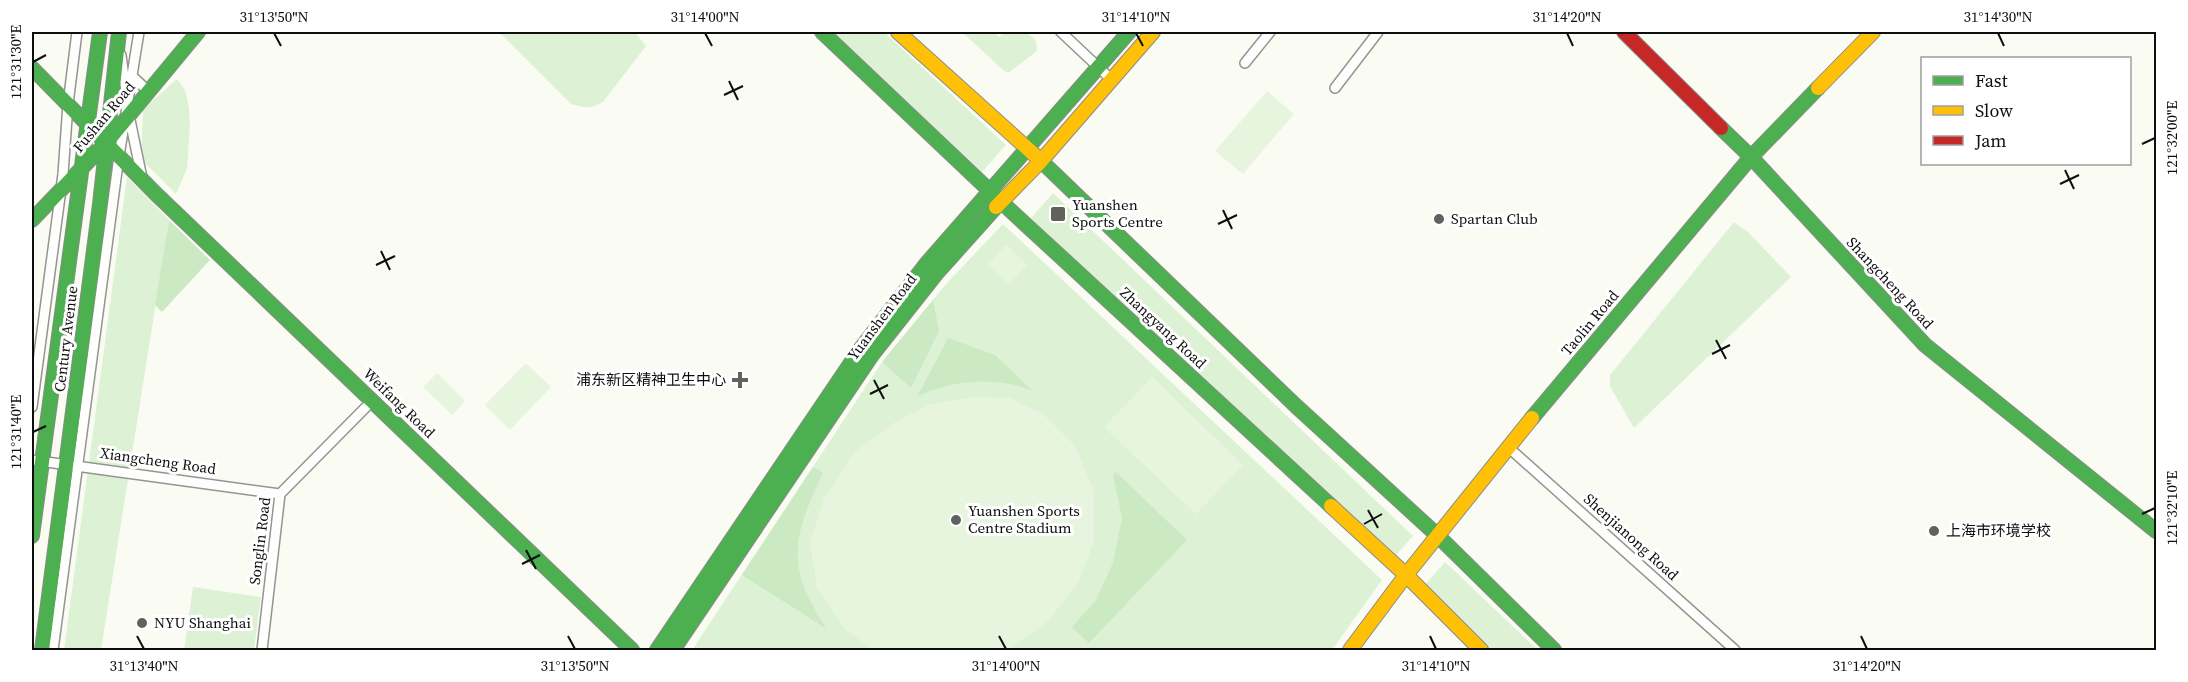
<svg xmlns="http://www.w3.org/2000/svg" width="2188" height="682" viewBox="0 0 2188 682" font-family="'Source Serif 4','Noto Sans SC',serif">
  <rect width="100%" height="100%" fill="#fafcf4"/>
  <path fill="#ddf2d4" d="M499 32H635L646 46 603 102C591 109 584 108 571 104Z
    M833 32H884L1006 145 982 172Z
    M962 32H993L999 37 1005 32H1027L1036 41 1037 51 1008 73 1003 70Z
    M177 79 185 90 189 108 190 126 187 169 176 194 141 159 143 109Z
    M127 177 169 220 101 650H64Z
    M1053 193 1413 536 1390 562 1031 218Z
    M1734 222 1748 232 1791 277 1634 428 1610 386V375Z
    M1003 224 1382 580 1332 650H692L882 362 946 284Z
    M1445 562 1538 650H1489L1423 587Z
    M193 587 261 597 254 650H184Z"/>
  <path fill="#cbe9c2" d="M169 220 210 260 162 312 155 305Z
    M933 300 939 331 911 388 882 362Z
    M948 338 995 355 1033 391C998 376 951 379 917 397Z
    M813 467 823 473C792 538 785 567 827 629L742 575Z
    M1116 472 1187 540 1089 643 1072 627 1096 600 1113 563 1122 518 1113 475Z"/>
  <path fill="#e8f5de" d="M1267 91 1294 114 1243 174 1215 151Z
    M1006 245 1027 265 1009 284 989 264Z
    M526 363 551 387 510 430 485 405Z
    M437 373 465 401 452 415 423 387Z
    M1152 377 1243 465 1196 514 1104 427Z
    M972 397 1009 398 1043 414 1075 446 1094 491V541L1078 583 1047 622 1008 650H873L845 629 817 588 810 542 824 499 854 453 892 424 929 405Z"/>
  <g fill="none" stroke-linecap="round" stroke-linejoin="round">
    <defs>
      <path id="street" d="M1061 32 1112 80
        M121 55 126 92
        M1245 63 1270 32
        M132 76 148 91
        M1335 88 1378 32
        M129 115 142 178
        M32 407 63 174 68 104 77 32
        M1508 447 1735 650
        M32 460 280 494
        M53 650 119 156 139 32
        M262 650 280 494 372 401"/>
      <path id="fast" d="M822 32 1010 210 1331 506
        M32 68 155 193 632 650
        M1721 128 1751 157 1925 345 2156 531
        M1038 158 1296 406 1437 535 1554 650
        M32 220 106 143 198 32
        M1532 418 1751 157 1818 88
        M32 536 100 32
        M42 650 100 204 119 32
        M657 650 859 351 927 263 1129 32
        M673 650 872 355 936 274 996 207"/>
      <path id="slow" d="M898 32 1038 158
        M1818 88 1873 32
        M996 207 1041 161 1153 32
        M1331 506 1406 575 1481 650
        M1350 650 1406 575 1532 418"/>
      <path id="jam" d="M1624 32 1721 128"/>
    </defs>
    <use href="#street" stroke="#949592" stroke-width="12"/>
    <use href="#fast" stroke="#8b8c88" stroke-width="16"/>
    <use href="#slow" stroke="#8b8c88" stroke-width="16"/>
    <use href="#jam" stroke="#8b8c88" stroke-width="16"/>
    <use href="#street" stroke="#fefffd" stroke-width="9"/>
    <use href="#fast" stroke="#4caf50" stroke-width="14"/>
    <use href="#slow" stroke="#ffc107" stroke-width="14"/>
    <use href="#jam" stroke="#c62828" stroke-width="14"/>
  </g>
  <path fill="none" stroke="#0e0e0e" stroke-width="2" d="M274 33 281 46M705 33 712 46M1136 33 1143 46M1567 33 1573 46M1998 33 2004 46M33 62 46 55M729 81 738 100M724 95 743 86M2142 144 2155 138M2065 170 2074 189M2060 184 2079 175M1223 210 1232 229M1218 224 1237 215M381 251 390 270M376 265 395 256M1716 340 1726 359M1712 354 1730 345M874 380 884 399M870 394 888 385M33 432 46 426M1368 510 1378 528M2142 514 2155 508M1364 524 1382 514M526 550 536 569M522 564 540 555M137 636 144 649M568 636 575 649M999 636 1006 649M1430 636 1436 649M1861 636 1867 649"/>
  <g fill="#61615e" stroke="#fff" stroke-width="2">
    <rect x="1050" y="206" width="16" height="16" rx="3"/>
    <circle cx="1439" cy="219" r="6"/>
    <path d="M737 371h6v6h6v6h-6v6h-6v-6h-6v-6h6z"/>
    <circle cx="956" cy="520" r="6"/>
    <circle cx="1934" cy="531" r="6"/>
    <circle cx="142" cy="623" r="6"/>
  </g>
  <g text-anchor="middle" stroke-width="6" stroke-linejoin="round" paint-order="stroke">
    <g font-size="15" fill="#0e0e0e" stroke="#fff">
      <text transform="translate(104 117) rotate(-50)" y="5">Fushan Road</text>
      <text transform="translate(1890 283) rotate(47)" y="5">Shangcheng Road</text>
      <text transform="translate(882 317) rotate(-53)" y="5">Yuanshen Road</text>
      <text transform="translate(1590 323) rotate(-50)" y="5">Taolin Road</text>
      <text transform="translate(1163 328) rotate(43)" y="5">Zhangyang Road</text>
      <text transform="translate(66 339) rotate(-83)" y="5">Century Avenue</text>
      <text transform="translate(399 403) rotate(44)" y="5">Weifang Road</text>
      <text transform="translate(158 461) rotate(8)" y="5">Xiangcheng Road</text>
      <text transform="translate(1631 537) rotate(42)" y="5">Shenjianong Road</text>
      <text transform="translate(260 541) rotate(-83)" y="5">Songlin Road</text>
    </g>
    <g font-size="15" fill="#0e0e0e" stroke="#fff" text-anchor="start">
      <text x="1072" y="210">Yuanshen<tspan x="1072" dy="17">Sports Centre</tspan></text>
      <text x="1451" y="224">Spartan Club</text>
      <text x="726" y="385" text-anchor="end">浦东新区精神卫生中心</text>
      <text x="968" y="516">Yuanshen Sports<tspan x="968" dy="17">Centre Stadium</tspan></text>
      <text x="1946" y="536">上海市环境学校</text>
      <text x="154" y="628">NYU Shanghai</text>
    </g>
  </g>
  <rect width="2188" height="682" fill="none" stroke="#ffffff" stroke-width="66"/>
  <rect x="1921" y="57" width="210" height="108" fill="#ffffff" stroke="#9f9f9f" stroke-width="1.5"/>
  <rect x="1933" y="76" width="30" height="9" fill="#4caf50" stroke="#9f9f9f" stroke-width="1.5"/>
  <text x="1975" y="87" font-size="18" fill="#0e0e0e">Fast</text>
  <rect x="1933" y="106" width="30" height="9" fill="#ffc107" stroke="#9f9f9f" stroke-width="1.5"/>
  <text x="1975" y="117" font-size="18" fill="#0e0e0e">Slow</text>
  <rect x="1933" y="136" width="30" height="9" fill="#c62828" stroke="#9f9f9f" stroke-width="1.5"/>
  <text x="1975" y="147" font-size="18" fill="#0e0e0e">Jam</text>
  <rect x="33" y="33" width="2122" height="616" fill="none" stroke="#0e0e0e" stroke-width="2"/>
  <g font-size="15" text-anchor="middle" fill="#0e0e0e">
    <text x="274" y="22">31°13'50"N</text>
    <text x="705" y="22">31°14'00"N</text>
    <text x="1136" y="22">31°14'10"N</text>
    <text x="1567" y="22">31°14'20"N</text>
    <text x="1998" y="22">31°14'30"N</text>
    <text transform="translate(16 62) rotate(-90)" y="5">121°31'30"E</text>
    <text transform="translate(2172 138) rotate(-90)" y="5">121°32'00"E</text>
    <text transform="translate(16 432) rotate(-90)" y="5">121°31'40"E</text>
    <text transform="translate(2172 508) rotate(-90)" y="5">121°32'10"E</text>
    <text x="144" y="671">31°13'40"N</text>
    <text x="575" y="671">31°13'50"N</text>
    <text x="1006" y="671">31°14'00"N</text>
    <text x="1436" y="671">31°14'10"N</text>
    <text x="1867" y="671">31°14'20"N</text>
  </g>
</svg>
